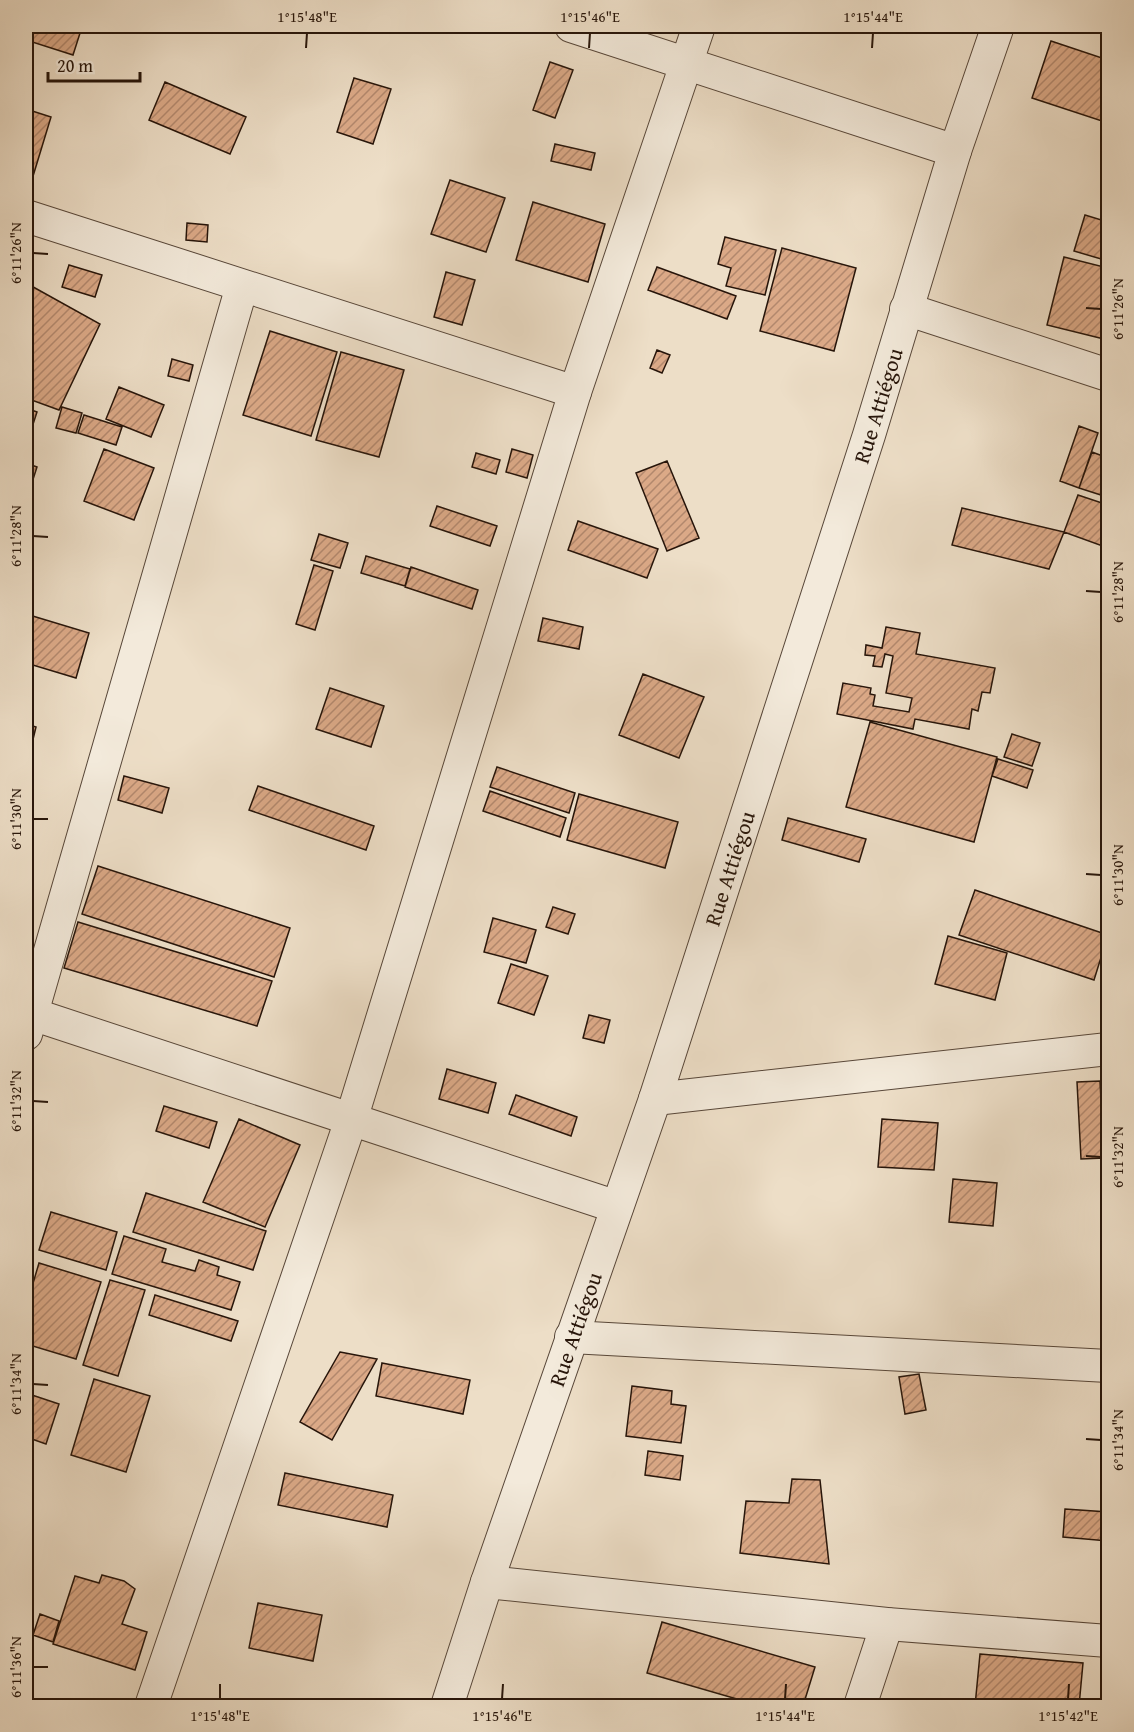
<svg xmlns="http://www.w3.org/2000/svg" width="1134" height="1732" viewBox="0 0 1134 1732" font-family="'Gentium Book Plus',serif">
  <defs>
    <pattern id="building-hatch" width="6" height="6" patternUnits="userSpaceOnUse" patternTransform="scale(1.5)"><rect width="6" height="6" fill="#dba987"/><path d="M-1 1l2-2M0 6l6-6M5 7l2-2" fill="none" stroke="#b2886d"/></pattern>
  </defs>
  <rect width="100%" height="100%" fill="#eddec7"/>
  <filter id="stains"><feTurbulence type="fractalNoise" baseFrequency=".00333" numOctaves="4"/><feColorMatrix values="0 0 0 0 .2 0 0 0 0 .09 0 0 0 0 .02 0 0 0 .5 -.17"/></filter>
  <radialGradient id="worn" r=".72"><stop offset=".6" stop-color="#630" stop-opacity="0"/><stop offset="1" stop-color="#630" stop-opacity=".3"/></radialGradient>
  <path fill="url(#building-hatch)" stroke="#27150a" stroke-width="1.5" d="M26 26H67L81 30 73 55 26 40Z
    M1051 41 1108 60V123L1032 98Z
    M550 62 573 70 555 118 533 110Z
    M354 78 391 89 373 144 337 132Z
    M165 82 246 117 230 154 149 120Z
    M26 109 51 117 30 186 26 185Z
    M555 144 595 153 591 170 551 161Z
    M450 180 505 198 486 252 431 234Z
    M533 202 605 224 588 282 516 260Z
    M1085 215 1108 222V261L1074 251Z
    M187 223 208 225 207 242 186 240Z
    M725 237 776 250 765 295 726 286 731 268 718 264Z
    M782 248 856 268 834 351 760 331Z
    M1064 257 1108 268V340L1047 325Z
    M69 265 102 275 95 297 62 287Z
    M657 267 736 296 727 319 648 290Z
    M446 272 475 280 462 325 434 317Z
    M26 283 100 324 59 410 26 398Z
    M270 331 337 352 311 436 243 415Z
    M657 350 670 355 662 373 650 368Z
    M341 352 404 370 379 457 316 440Z
    M172 359 193 365 189 381 168 376Z
    M119 387 164 405 151 437 106 419Z
    M62 407 82 413 76 433 56 428Z
    M26 408 37 412 26 446Z
    M84 415 122 427 116 445 78 433Z
    M1079 426 1098 433 1079 488 1060 481Z
    M104 449 154 468 134 520 84 501Z
    M512 449 533 455 527 478 506 472Z
    M1092 452 1108 458V482L1104 496 1079 488Z
    M476 453 500 460 496 474 472 467Z
    M667 461 699 538 667 551 636 473Z
    M26 463 37 467 28 495H26Z
    M1078 495 1108 505V548L1064 532Z
    M437 506 497 526 490 546 430 526Z
    M962 508 1064 532 1049 569 952 545Z
    M578 521 658 549 647 578 568 550Z
    M319 534 348 543 340 568 311 560Z
    M366 556 410 569 405 586 361 573Z
    M314 565 333 571 315 630 296 624Z
    M411 567 478 590 472 609 405 587Z
    M26 614 89 633 76 678 26 663Z
    M543 618 583 627 579 649 538 641Z
    M886 627 920 633 916 654 995 668 990 693 982 692 978 711 972 709 969 729 915 719 913 729 837 714 843 683 871 688 870 694 875 695 873 706 909 712 912 698 886 693 893 656 885 654 882 667 873 666 875 656 865 655 866 645 882 648Z
    M643 674 704 697 679 758 619 735Z
    M330 688 384 706 371 747 316 729Z
    M870 722 997 757 974 842 846 807Z
    M26 724 36 727 28 760H26Z
    M1012 734 1040 743 1032 766 1004 757Z
    M998 759 1033 770 1027 788 992 776Z
    M497 767 575 793 569 813 490 787Z
    M124 776 169 788 162 813 118 800Z
    M258 786 374 826 366 850 249 810Z
    M490 791 566 818 560 837 483 811Z
    M579 794 678 822 665 868 567 840Z
    M788 818 866 839 859 862 782 840Z
    M98 866 290 928 274 977 82 914Z
    M975 890 1108 935 1094 980 959 935Z
    M553 907 575 914 568 934 546 927Z
    M493 918 536 930 526 963 484 952Z
    M78 922 272 981 257 1026 64 968Z
    M948 936 1007 953 995 1000 935 984Z
    M511 964 548 976 534 1015 498 1003Z
    M589 1015 610 1020 604 1043 583 1038Z
    M447 1069 496 1083 488 1113 439 1099Z
    M1100 1081 1104 1158 1081 1159 1077 1082Z
    M516 1095 577 1117 571 1136 509 1114Z
    M164 1106 217 1122 209 1148 156 1131Z
    M239 1119 300 1145 265 1227 203 1202Z
    M882 1119 938 1123 934 1170 878 1167Z
    M953 1179 997 1183 993 1226 949 1222Z
    M146 1193 266 1231 253 1270 133 1232Z
    M51 1212 117 1232 106 1270 39 1250Z
    M124 1236 166 1249 162 1262 195 1271 199 1260 219 1267 217 1275 240 1282 231 1310 112 1274Z
    M39 1263 101 1282 76 1359 26 1344V1307Z
    M110 1280 145 1290 118 1376 83 1365Z
    M155 1295 238 1321 231 1341 149 1315Z
    M340 1352 377 1359 332 1440 300 1422Z
    M382 1363 470 1380 463 1414 376 1396Z
    M919 1374 926 1410 905 1414 899 1377Z
    M94 1379 150 1396 126 1472 71 1455Z
    M632 1386 672 1391 671 1404 686 1406 681 1443 626 1436Z
    M26 1393 59 1404 46 1444 26 1437Z
    M648 1451 683 1456 680 1480 645 1475Z
    M285 1473 393 1495 387 1527 278 1505Z
    M792 1479 820 1480 829 1564 740 1553 746 1501 789 1503Z
    M1065 1509 1108 1512V1541L1063 1537Z
    M102 1575 124 1581 135 1589 122 1624 147 1632 135 1670 53 1644 75 1576 99 1583Z
    M258 1603 322 1615 313 1661 249 1648Z
    M40 1614 59 1621 53 1642 33 1635Z
    M662 1622 815 1667 803 1706H761L647 1673Z
    M980 1654 1083 1663 1079 1706H975Z"/>
  <g fill="none" stroke-linecap="round" stroke-linejoin="round">
    <defs>
      <g id="minor">
        <path d="M571 26 955 151"/>
        <path d="M26 216 575 392"/>
        <path d="M906 309 1108 375"/>
        <path d="M26 1012 617 1207"/>
        <path d="M26 1034 242 286"/>
        <path d="M655 1099 1108 1049"/>
        <path d="M571 1337 1108 1366"/>
        <path d="M487 1582 887 1624 1108 1641"/>
        <path d="M151 1706 351 1120 575 392 699 26"/>
        <path id="s1" d="M447 1706 487 1582 655 1099 869 435 955 151 998 26"/>
        <path d="M860 1706 887 1624"/>
      </g>
    </defs>
    <use href="#minor" stroke="#584739" stroke-width="34"/>
    <use href="#minor" stroke="#f3eadb" stroke-width="32"/>
  </g>
  <path fill="none" stroke="#27150a" stroke-width="2" d="M306 48 307 33M589 48 590 33M872 48 873 33M33 253 48 254M1086 308 1101 309M33 536 48 537M1086 591 1101 592M33 819H48M1086 874 1101 875M33 1101 48 1102M1086 1156 1101 1157M33 1384 48 1385M1086 1439 1101 1440M33 1667H48M220 1699V1684M502 1699 503 1684M785 1699 786 1684M1068 1699 1069 1684"/>
  <g text-anchor="middle" stroke-width="4.5" stroke-linejoin="round" paint-order="stroke">
    <g font-size="22" fill="#27150a" stroke="#f3eadb">
      <text dy="8" stroke="none"><textPath href="#s1" startOffset="1370">Rue Attiégou</textPath></text>
      <text dy="8" stroke="none"><textPath href="#s1" startOffset="884">Rue Attiégou</textPath></text>
      <text dy="8" stroke="none"><textPath href="#s1" startOffset="398">Rue Attiégou</textPath></text>
    </g>
  </g>
  <rect width="1134" height="1732" fill="none" stroke="#eddec7" stroke-width="66"/>
  <path d="M48 72v9h92v-9" fill="none" stroke="#27150a" stroke-width="3"/>
  <text x="57" y="72" font-size="18" fill="#27150a" stroke="#f3eadb" stroke-width="4.5" paint-order="stroke">20 m</text>
  <rect x="33" y="33" width="1068" height="1666" fill="none" stroke="#27150a" stroke-width="2"/>
  <g font-size="15" text-anchor="middle" fill="#27150a">
    <text x="307" y="22">1°15'48"E</text>
    <text x="590" y="22">1°15'46"E</text>
    <text x="873" y="22">1°15'44"E</text>
    <text transform="translate(16 253) rotate(-90)" y="5">6°11'26"N</text>
    <text transform="translate(1118 309) rotate(-90)" y="5">6°11'26"N</text>
    <text transform="translate(16 536) rotate(-90)" y="5">6°11'28"N</text>
    <text transform="translate(1118 592) rotate(-90)" y="5">6°11'28"N</text>
    <text transform="translate(16 819) rotate(-90)" y="5">6°11'30"N</text>
    <text transform="translate(1118 875) rotate(-90)" y="5">6°11'30"N</text>
    <text transform="translate(16 1101) rotate(-90)" y="5">6°11'32"N</text>
    <text transform="translate(1118 1157) rotate(-90)" y="5">6°11'32"N</text>
    <text transform="translate(16 1384) rotate(-90)" y="5">6°11'34"N</text>
    <text transform="translate(1118 1440) rotate(-90)" y="5">6°11'34"N</text>
    <text transform="translate(16 1667) rotate(-90)" y="5">6°11'36"N</text>
    <text x="220" y="1721">1°15'48"E</text>
    <text x="502" y="1721">1°15'46"E</text>
    <text x="785" y="1721">1°15'44"E</text>
    <text x="1068" y="1721">1°15'42"E</text>
  </g>
  <rect width="100%" height="100%" filter="url(#stains)"/>
  <rect width="100%" height="100%" fill="url(#worn)"/>
</svg>
